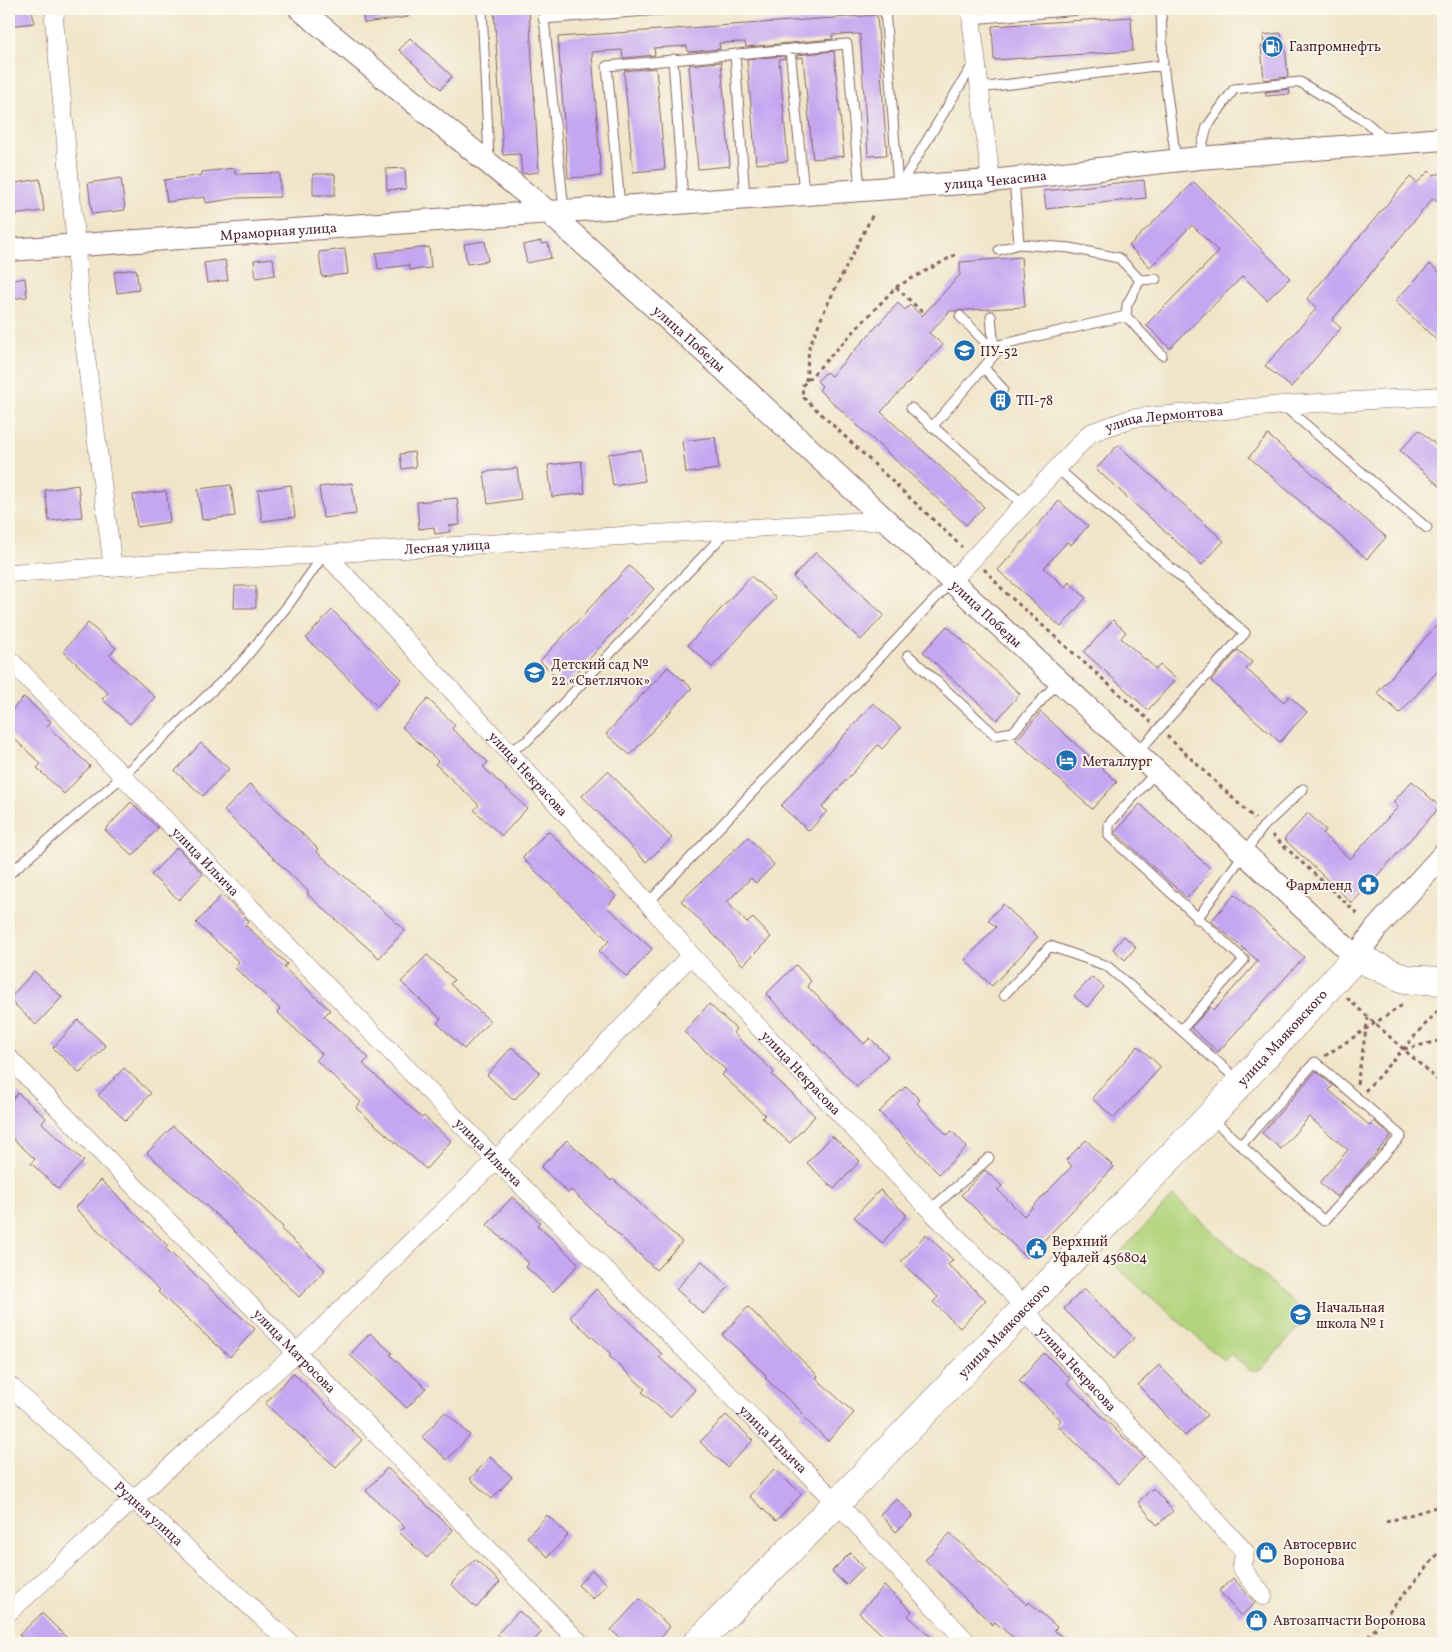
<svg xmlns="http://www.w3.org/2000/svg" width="1452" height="1652" viewBox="0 0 1452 1652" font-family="Vollkorn,serif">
  <rect width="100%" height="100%" fill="#fbf7ec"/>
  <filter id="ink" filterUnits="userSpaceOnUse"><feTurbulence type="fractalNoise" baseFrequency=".02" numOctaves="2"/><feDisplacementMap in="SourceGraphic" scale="10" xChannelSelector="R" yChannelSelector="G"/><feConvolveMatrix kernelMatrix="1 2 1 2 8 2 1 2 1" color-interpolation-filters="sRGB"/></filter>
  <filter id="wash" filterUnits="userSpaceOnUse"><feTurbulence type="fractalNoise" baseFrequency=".0096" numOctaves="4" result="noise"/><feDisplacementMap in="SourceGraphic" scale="20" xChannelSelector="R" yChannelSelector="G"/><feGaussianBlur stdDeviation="1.12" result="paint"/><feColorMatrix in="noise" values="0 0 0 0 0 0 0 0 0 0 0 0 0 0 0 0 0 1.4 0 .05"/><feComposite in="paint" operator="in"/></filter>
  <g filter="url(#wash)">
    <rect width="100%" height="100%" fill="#f0e5c9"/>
    <path fill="#b2d47d" stroke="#7e7a54" d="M1173 1196 1308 1316 1261 1370H1250L1231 1354 1224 1361 1111 1262Z"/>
    <g id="blocks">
      <path fill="#c4a6f1" d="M9 9H32L34 23 9 26Z
        M362 9H407L408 17 364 23Z
        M494 9H529L539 172 522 174 520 154 503 155Z
        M877 15 887 155 868 156 860 34 832 35 833 39 746 47 745 42 719 43 720 49 688 52 687 46 654 48 655 55 623 58 622 50 592 52 601 176 568 178 558 37Z
        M1131 17 1133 51 994 60 992 26Z
        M1281 33 1282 45H1285L1288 77 1264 80 1261 46H1264L1263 35Z
        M410 38 452 76 441 89 399 50Z
        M834 51 844 156 813 159 803 57 797 58V55Z
        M784 56 785 59H779L788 161 756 164 747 59Z
        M721 62 730 166 698 169 689 65Z
        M656 68 665 169 633 172 624 71Z
        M1289 89 1290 94 1266 96 1265 92Z
        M235 168V174L280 173V197L238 198 206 203 205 197 167 202 164 180 202 175V172Z
        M405 168 406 189 387 190 386 169Z
        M1429 171 1433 175 1443 173V206L1433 198 1332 320 1341 328 1291 387 1265 366 1317 308 1307 299 1410 177 1417 183Z
        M313 174H335V195H313Z
        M121 178 125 210 92 214 88 183Z
        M40 179 44 211 11 215 9 184Z
        M1144 180 1146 198 1046 209 1044 191Z
        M1194 182 1290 278 1267 300 1243 276 1170 348 1146 325 1219 252 1192 225 1150 267 1129 246Z
        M485 241 488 261 467 264 464 244Z
        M541 241V244L548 243 551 258 527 263 523 245Z
        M429 247 431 268 410 270 409 265 378 269 376 253Z
        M345 249 348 274 322 277 319 252Z
        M1021 257 1025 307 950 311 929 333 943 345 881 412 984 507 966 525 819 390 822 386 817 381 826 372 831 376 898 303 905 310 910 305 922 316 960 275V262Z
        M273 258 275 275 256 278 254 260Z
        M225 260 228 280 207 283 204 263Z
        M1430 264 1443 276V346L1395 301Z
        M136 269 139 290 117 293 114 272Z
        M25 278 27 297 9 299V281Z
        M1419 430 1443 451V489L1400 451Z
        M1268 435 1386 537 1367 559 1249 457Z
        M715 437 719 469 686 473 682 441Z
        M1118 445 1224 541 1202 565 1096 469Z
        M641 450 645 481 613 486 608 454Z
        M414 452 416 467 402 469 400 454Z
        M581 461 585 493 552 497 548 465Z
        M517 468 521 499 488 504 484 472Z
        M352 483 356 514 323 518 319 487Z
        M78 485 82 517 49 521 45 490Z
        M231 485 235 516 202 520 198 489Z
        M291 485 295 517 262 521 258 490Z
        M166 491 170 522 137 527 133 495Z
        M457 498 460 525 449 526 450 532 435 534 434 527 419 529 417 502Z
        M1059 501 1088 526 1071 545 1067 542 1044 568 1065 587 1069 582 1086 598 1061 627 998 570Z
        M816 552 884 615 861 640 793 577Z
        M629 566 654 589 565 685 540 661Z
        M751 576 776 598 712 667 688 645Z
        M235 586H256V608H234Z
        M332 610 402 679 377 706 306 638Z
        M1443 618V665L1400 713 1377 693Z
        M1113 620 1126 632 1121 638 1156 669 1160 665 1176 679 1148 710 1084 652Z
        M88 623 116 648 110 655 155 697 130 724 102 699 108 693 63 651Z
        M947 626 1020 694 997 720 923 652Z
        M1238 650 1252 662 1246 669 1284 702 1289 696 1307 712 1280 742 1211 681Z
        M668 667 692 688 630 755 606 734Z
        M24 697 51 722 47 726 90 766 64 794 37 768 41 764 9 734V713Z
        M428 699 455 725 452 729 488 762 483 767 527 808 502 836 474 810 479 805 435 764 438 761 402 727Z
        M873 703 901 728 882 749 878 745 822 807 827 811 809 831 781 806Z
        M1041 712 1117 782 1092 809 1016 740Z
        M201 743 229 769 203 796 175 771Z
        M608 771 672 838 646 862 582 796Z
        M1412 781 1440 807 1352 903 1284 839 1308 813 1326 830 1323 834 1350 859 1398 807 1393 802Z
        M250 784 318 849 316 851 405 930 379 958 307 894 309 892 224 811Z
        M131 802 158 828 133 856 105 830Z
        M1140 804 1212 870 1187 898 1115 832Z
        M548 831 616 896 607 907 652 949 627 977 599 951 609 941 522 858Z
        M748 837 774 865 756 883 751 878 727 902 747 923 753 918 771 937 743 965 681 901Z
        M177 847 203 874 179 900 151 875Z
        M1235 894 1304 957 1218 1052 1191 1028 1210 1007 1214 1010 1258 961 1211 921Z
        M222 895 249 921 245 925 287 964 284 968 330 1010 324 1016 369 1058 363 1064 422 1118 424 1116 451 1141 426 1169 356 1108 361 1102 316 1060 322 1054 277 1012 280 1009 234 967 239 962 196 923Z
        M1003 904 1038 937 992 986 965 960 996 927 988 920Z
        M1124 936 1136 947 1125 960 1113 949Z
        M427 955 454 980 450 984 490 1021 464 1049 437 1023 441 1019 401 982Z
        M796 965 811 981 807 986 864 1044 870 1038 888 1056 857 1087 766 994Z
        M34 971 62 997 36 1025 9 999Z
        M1092 977 1104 987 1087 1007 1074 996Z
        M709 1004 736 1029 733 1033 774 1072 772 1075 815 1116 790 1143 762 1118 765 1115 722 1075 726 1070 684 1032Z
        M78 1020 106 1046 80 1073 53 1048Z
        M1138 1046 1161 1067 1114 1118 1092 1098Z
        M512 1047 540 1072 514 1100 487 1075Z
        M124 1068 151 1093 126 1121 98 1095Z
        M1316 1071 1333 1086 1329 1090 1370 1126 1374 1121 1391 1136 1337 1197 1319 1183 1348 1150 1309 1117 1281 1149 1262 1133Z
        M906 1086 920 1100 917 1103 947 1135 952 1131 967 1147 939 1174 879 1112Z
        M18 1093 46 1118 42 1123 84 1161 58 1189 31 1163 35 1159 9 1135V1104Z
        M173 1126 238 1184 283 1227 281 1229 325 1270 299 1297 231 1228 147 1153Z
        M832 1136 860 1161 834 1189 807 1163Z
        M567 1140 611 1181 613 1179 682 1242 656 1270 571 1190 568 1193 541 1167Z
        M1086 1140 1114 1167 1027 1258 961 1195 985 1170 1002 1186 998 1190 1024 1216 1072 1166 1066 1160Z
        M101 1180 168 1246 165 1248 255 1329 230 1357 158 1292 160 1290 75 1208Z
        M880 1190 907 1215 882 1243 854 1217Z
        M512 1197 540 1222 537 1225 579 1264 553 1292 526 1267 529 1263 487 1225Z
        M926 1234 953 1260 948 1265 986 1300 960 1328 933 1302 938 1297 901 1262Z
        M702 1261 729 1287 703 1314 676 1289Z
        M596 1289 662 1354 659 1357 695 1390 670 1417 642 1392 645 1389 609 1356 611 1354 570 1317Z
        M1084 1289 1134 1338 1114 1359 1064 1309Z
        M748 1307 818 1376 816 1378 854 1413 828 1441 801 1415 803 1413 765 1378 767 1376 722 1335Z
        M370 1333 392 1353 390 1355 426 1388 407 1408 350 1355Z
        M1044 1353 1071 1379 1067 1383 1144 1457 1119 1484 1057 1425 1061 1420 1019 1381Z
        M1159 1365 1207 1415 1185 1436 1138 1385Z
        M293 1373 362 1440 336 1467 265 1404Z
        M445 1412 470 1435 447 1460 422 1437Z
        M726 1415 753 1440 727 1467 700 1442Z
        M490 1457 512 1477 492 1499 470 1479Z
        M387 1468 453 1530 427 1558 399 1532 405 1527 366 1491Z
        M774 1469 802 1494 776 1521 749 1496Z
        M1153 1488 1173 1511 1157 1525 1138 1502Z
        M897 1499 913 1516 896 1532 880 1514Z
        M547 1515 568 1535 548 1557 527 1537Z
        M950 1533 1027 1605 1029 1602 1057 1627 1054 1630 1069 1643H1019L995 1622 993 1625 925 1560Z
        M850 1553 864 1567 846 1585 832 1571Z
        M475 1559 500 1582 476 1608 451 1584Z
        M592 1570 607 1584 593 1599 578 1585Z
        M1233 1578 1255 1603 1241 1616 1219 1591Z
        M884 1586 912 1611 908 1616 938 1643H891L859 1613Z
        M640 1599 670 1627 656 1643H626L611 1630Z
        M519 1611 542 1632 531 1643H508L497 1634Z
        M42 1613 72 1643H27L19 1635Z"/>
    </g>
  </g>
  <g filter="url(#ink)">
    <use href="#blocks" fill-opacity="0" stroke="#846462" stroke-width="1"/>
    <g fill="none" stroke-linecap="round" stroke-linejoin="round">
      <defs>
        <path id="service" d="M482 9 489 158
          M543 9 564 210
          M885 9 898 187
          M1161 9 1163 65 1176 160
          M543 19 673 9
          M971 19 1091 9
          M790 49 804 193
          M735 54 745 198
          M673 59 683 201
          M979 88 1163 65
          M1199 157 1207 127 1234 89 1300 82 1366 122 1387 141
          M1014 178 1019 244
          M900 185 975 61
          M620 206 607 66 847 44 860 190
          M999 250 1019 244 1070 248 1119 258 1140 280
          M960 316 990 347 1126 316 1162 355
          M991 316 994 350
          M1126 316 1127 305 1140 280 1156 279
          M984 368 1003 389
          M1285 407 1427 528
          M911 408 1024 505
          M932 427 1003 345
          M1057 468 1245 633 1137 753
          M908 655 995 735 1013 732 1058 682
          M508 752 527 741 727 531
          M1156 772 1109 824V836L1244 960 1181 1030 1239 1081
          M9 874 123 776 242 662 289 604 325 553
          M648 903 951 582
          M1197 919 1263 827 1303 789
          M1004 995 1050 946 1107 966 1181 1030
          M1211 1118 1324 1221 1401 1136 1315 1062 1241 1145
          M930 1210 989 1158"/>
        <g id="minor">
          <path d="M56 9 54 19 76 246 79 302 113 568"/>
          <path d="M970 9 991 181"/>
          <path id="s1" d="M325 553 648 903 691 955 930 1210 1009 1290 1039 1327 1245 1552 1241 1567 1263 1596"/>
          <path id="s2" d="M9 573 885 520"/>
          <path id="s3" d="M951 582 1090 433 1133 418 1283 405 1443 396"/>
          <path id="s4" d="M9 659 496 1160 837 1503 968 1643"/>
          <path id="s5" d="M9 1058 580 1643"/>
          <path id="s6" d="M9 1385 290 1643"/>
          <path d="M9 1612 297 1352 496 1160 691 955"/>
        </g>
        <g id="tertiary">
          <path id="s7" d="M300 9 547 211 719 365 1356 957 1375 930 1443 855"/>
          <path id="s8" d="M9 250 991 181 1199 158 1443 139"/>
        </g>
        <g id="primary">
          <path id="s9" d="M697 1643 837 1503 1210 1116 1356 957 1405 979 1443 981"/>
        </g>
      </defs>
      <use href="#service" stroke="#846462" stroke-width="11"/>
      <use href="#minor" stroke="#846462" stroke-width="19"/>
      <use href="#tertiary" stroke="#846462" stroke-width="24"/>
      <use href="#primary" stroke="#846462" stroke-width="29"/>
      <path stroke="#846462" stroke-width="3" stroke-dasharray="4 4" stroke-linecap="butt" d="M896 287 955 255
        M922 312 896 287 802 386 803 397 962 547
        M806 381 809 347 826 307 874 212
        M984 569 1006 593 1151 722
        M1167 736 1255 819
        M1272 835 1358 914
        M1347 998 1443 1085
        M1404 1049 1443 1040
        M1325 1056 1404 1004
        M1357 1084 1368 1018
        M1365 1091 1443 1005
        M1386 1522 1443 1505
        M1363 1643 1443 1548"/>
      <use href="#service" stroke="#fff" stroke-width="9"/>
      <use href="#minor" stroke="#fff" stroke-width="18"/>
      <use href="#tertiary" stroke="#fff" stroke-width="22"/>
      <use href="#primary" stroke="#fff" stroke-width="28"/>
    </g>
  </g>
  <defs>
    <symbol id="fuel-disc" viewBox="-11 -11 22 22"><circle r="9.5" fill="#1f6fb2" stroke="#fbf7ec"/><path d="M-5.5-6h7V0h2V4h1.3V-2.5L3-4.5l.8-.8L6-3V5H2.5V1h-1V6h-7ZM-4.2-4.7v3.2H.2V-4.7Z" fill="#fff"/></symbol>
    <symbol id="university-disc" viewBox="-11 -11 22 22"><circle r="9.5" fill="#1f6fb2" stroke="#fbf7ec"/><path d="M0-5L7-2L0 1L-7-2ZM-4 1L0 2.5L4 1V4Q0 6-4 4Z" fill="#fff"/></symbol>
    <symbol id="building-disc" viewBox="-11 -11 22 22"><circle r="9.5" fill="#1f6fb2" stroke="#fbf7ec"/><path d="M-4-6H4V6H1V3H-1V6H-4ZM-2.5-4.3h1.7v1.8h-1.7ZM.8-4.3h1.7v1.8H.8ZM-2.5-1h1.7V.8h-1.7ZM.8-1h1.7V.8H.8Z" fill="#fff"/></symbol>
    <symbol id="school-disc" viewBox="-11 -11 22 22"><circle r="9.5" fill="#1f6fb2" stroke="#fbf7ec"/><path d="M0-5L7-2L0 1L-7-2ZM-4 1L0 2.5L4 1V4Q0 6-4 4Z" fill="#fff"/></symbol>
    <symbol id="hotel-disc" viewBox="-11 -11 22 22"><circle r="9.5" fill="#1f6fb2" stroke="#fbf7ec"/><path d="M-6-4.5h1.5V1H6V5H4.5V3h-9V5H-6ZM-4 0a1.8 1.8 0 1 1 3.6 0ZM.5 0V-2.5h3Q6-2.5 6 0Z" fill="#fff"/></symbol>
    <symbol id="pharmacy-disc" viewBox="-11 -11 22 22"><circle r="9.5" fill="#1f6fb2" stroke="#fbf7ec"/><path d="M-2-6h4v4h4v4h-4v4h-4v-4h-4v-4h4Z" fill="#fff"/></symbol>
    <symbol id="civic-disc" viewBox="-11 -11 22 22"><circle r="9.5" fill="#1f6fb2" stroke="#fbf7ec"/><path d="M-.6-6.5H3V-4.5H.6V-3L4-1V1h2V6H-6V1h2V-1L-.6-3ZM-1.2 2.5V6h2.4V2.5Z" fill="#fff"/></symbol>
    <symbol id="shop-disc" viewBox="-11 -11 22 22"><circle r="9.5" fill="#1f6fb2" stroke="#fbf7ec"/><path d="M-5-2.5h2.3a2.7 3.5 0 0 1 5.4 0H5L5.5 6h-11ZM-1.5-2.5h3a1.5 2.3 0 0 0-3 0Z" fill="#fff"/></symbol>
  </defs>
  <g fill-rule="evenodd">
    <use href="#fuel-disc" x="1260" y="34" width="25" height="25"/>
    <use href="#university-disc" x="952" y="338" width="25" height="25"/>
    <use href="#building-disc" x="988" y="388" width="25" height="25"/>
    <use href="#school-disc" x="522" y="660" width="25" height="25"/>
    <use href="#hotel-disc" x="1054" y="748" width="25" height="25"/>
    <use href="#pharmacy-disc" x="1356" y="872" width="25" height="25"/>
    <use href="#civic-disc" x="1024" y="1236" width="25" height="25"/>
    <use href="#school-disc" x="1288" y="1302" width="25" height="25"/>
    <use href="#shop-disc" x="1254" y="1540" width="25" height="25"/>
    <use href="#shop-disc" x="1244" y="1608" width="25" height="25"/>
  </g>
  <g text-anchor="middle" stroke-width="4" stroke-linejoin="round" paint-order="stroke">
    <g font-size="14" fill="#4a1f2b" stroke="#fbf7ec" text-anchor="start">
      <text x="1289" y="51">Газпромнефть</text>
      <text x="980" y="356">ПУ-52</text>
      <text x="1016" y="405">ТП-78</text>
      <text x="551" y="669">Детский сад №<tspan x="551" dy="16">22 «Светлячок»</tspan></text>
      <text x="1082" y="766">Металлург</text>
      <text x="1352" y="890" text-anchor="end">Фармленд</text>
      <text x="1052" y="1246">Верхний<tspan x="1052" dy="16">Уфалей 456804</tspan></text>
      <text x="1316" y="1312">Начальная<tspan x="1316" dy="16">школа № 1</tspan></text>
      <text x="1283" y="1549">Автосервис<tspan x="1283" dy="16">Воронова</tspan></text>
      <text x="1273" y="1625">Автозапчасти Воронова</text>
    </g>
    <g font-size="14" fill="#4a1f2b" stroke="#fbf7ec">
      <text dy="5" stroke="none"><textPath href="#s8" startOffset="989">улица Чекасина</textPath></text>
      <text dy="5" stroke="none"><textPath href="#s8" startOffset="270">Мраморная улица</textPath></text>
      <text dy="5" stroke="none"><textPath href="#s7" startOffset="510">улица Победы</textPath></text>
      <text dy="5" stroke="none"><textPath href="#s3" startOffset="280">улица Лермонтова</textPath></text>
      <text dy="5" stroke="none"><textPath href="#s2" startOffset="439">Лесная улица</textPath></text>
      <text dy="5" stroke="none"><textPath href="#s7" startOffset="915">улица Победы</textPath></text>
      <text dy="5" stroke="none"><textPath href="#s1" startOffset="300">улица Некрасова</textPath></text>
      <text dy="5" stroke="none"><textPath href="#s4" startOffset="282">улица Ильича</textPath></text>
      <text dy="5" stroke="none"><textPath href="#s9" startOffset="842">улица Маяковского</textPath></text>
      <text dy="5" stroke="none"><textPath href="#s1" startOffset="705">улица Некрасова</textPath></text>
      <text dy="5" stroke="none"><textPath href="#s4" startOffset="688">улица Ильича</textPath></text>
      <text dy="5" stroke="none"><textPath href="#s9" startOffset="438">улица Маяковского</textPath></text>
      <text dy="5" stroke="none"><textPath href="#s5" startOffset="409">улица Матросова</textPath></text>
      <text dy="5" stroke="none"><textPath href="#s1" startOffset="1110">улица Некрасова</textPath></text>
      <text dy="5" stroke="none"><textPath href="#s4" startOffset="1092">улица Ильича</textPath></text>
      <text dy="5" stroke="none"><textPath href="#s6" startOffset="190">Рудная улица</textPath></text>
    </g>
  </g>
  <rect width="1452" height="1652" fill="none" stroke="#fbf7ec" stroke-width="30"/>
</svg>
